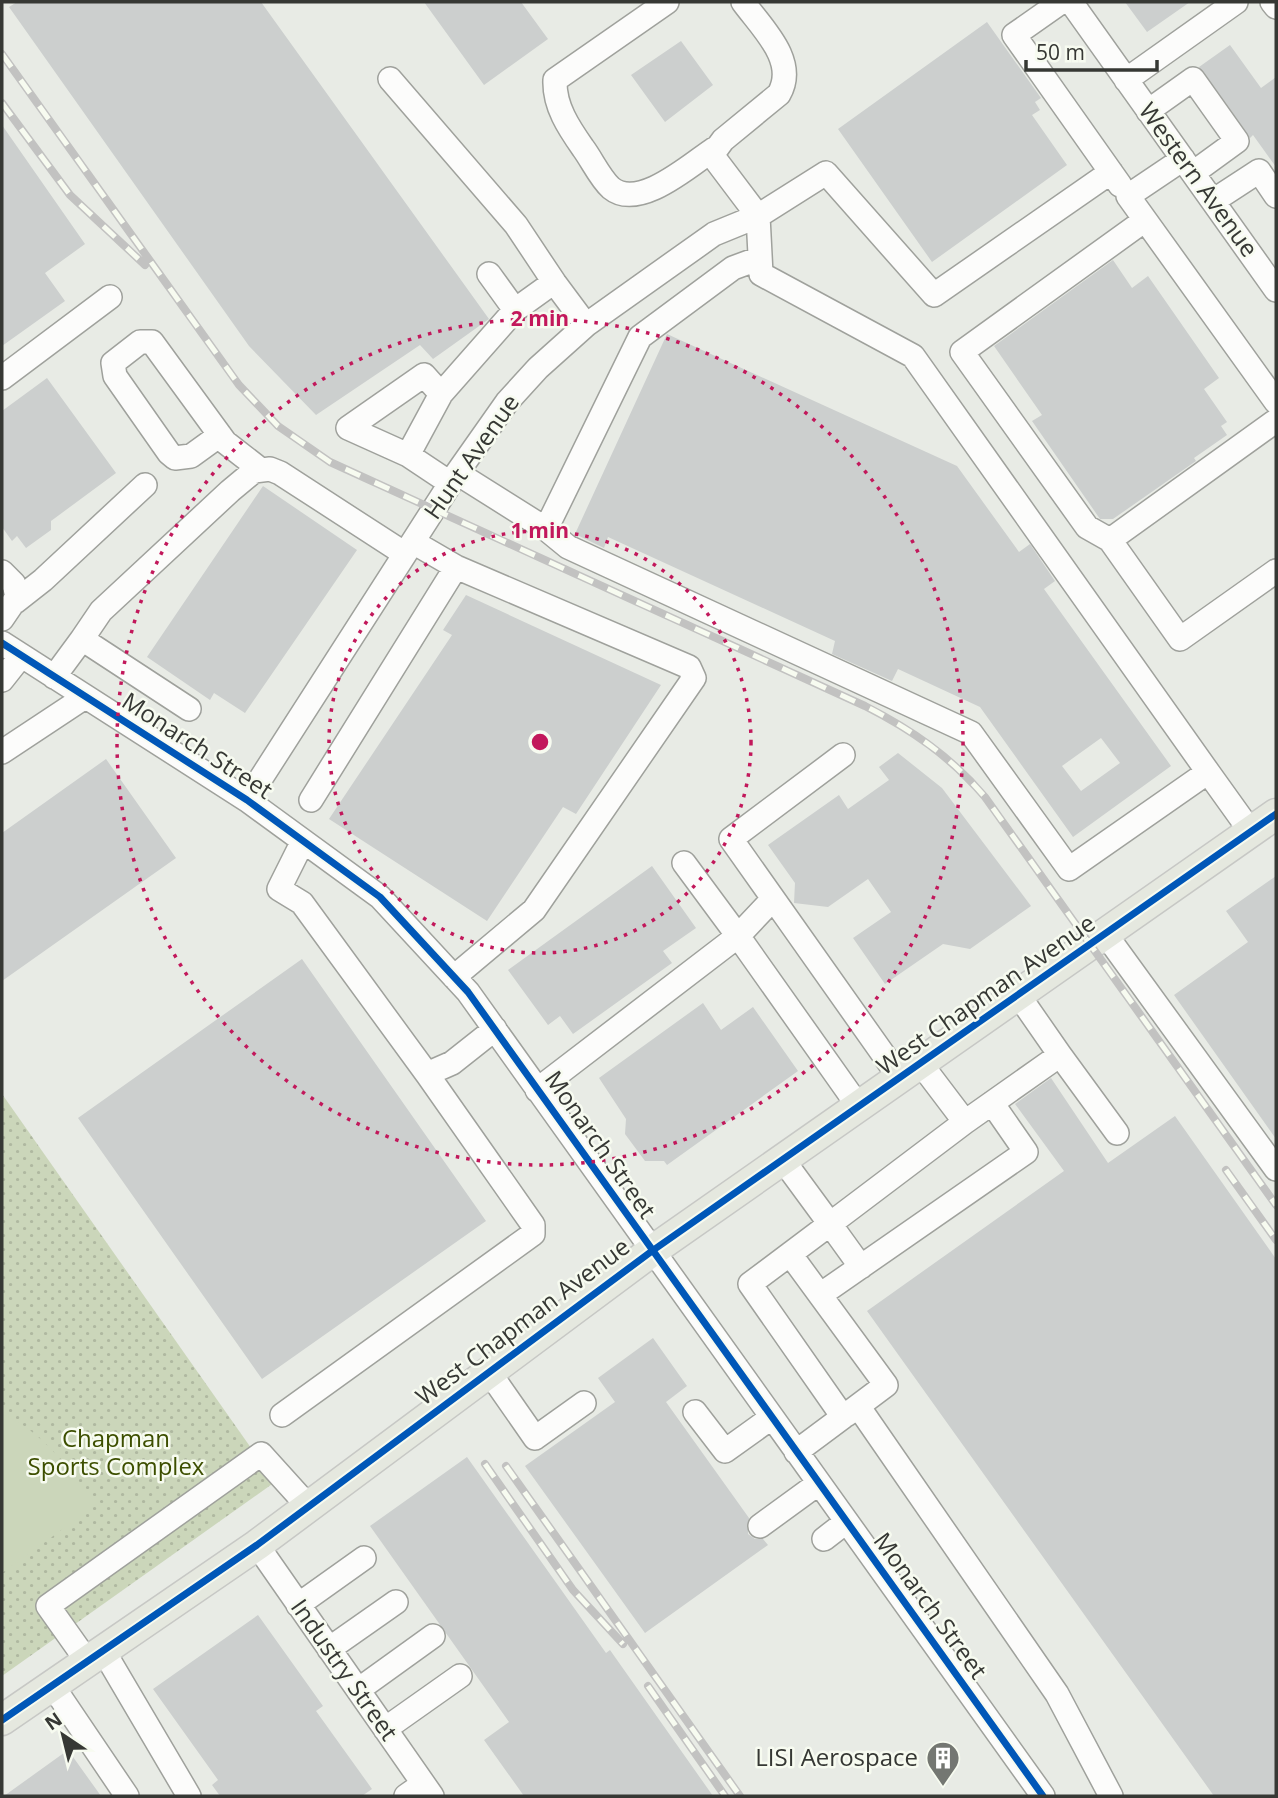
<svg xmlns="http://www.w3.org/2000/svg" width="1278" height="1798" viewBox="0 0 1278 1798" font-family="'Open Sans',sans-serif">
  <defs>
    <pattern id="grass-dots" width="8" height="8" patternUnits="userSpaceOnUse" patternTransform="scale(1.75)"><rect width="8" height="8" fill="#cbd6ba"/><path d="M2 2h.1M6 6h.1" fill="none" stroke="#afb8a0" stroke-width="1.8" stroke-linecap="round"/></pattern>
  </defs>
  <rect width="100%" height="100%" fill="#e8ebe5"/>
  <path fill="url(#grass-dots)" d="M2 1094 275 1482 2 1676Z"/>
  <path fill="#cbd6ba" d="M2 1414C40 1429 73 1472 96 1505L2 1573Z"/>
  <path fill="#cccfce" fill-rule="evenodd" d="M17 2H261L489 319 433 359 420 345 316 415 249 346 9 7Z
    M424 2H521L548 39 484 85Z
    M1125 2H1190L1147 32Z
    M987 22 1041 98 1035 102 1040 110 1032 115 1067 165 932 262 838 129Z
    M681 41 713 85 665 122 631 75Z
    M1230 45 1261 88 1276 77V167L1253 135 1250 138 1199 67Z
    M2 125 85 244 45 273 65 301 2 346Z
    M1113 260 1132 288 1148 276 1219 378 1204 389 1227 422 1221 426 1227 435 1194 458 1196 461 1113 519H1100L1032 421 1042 415 994 346Z
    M667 334 957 466 1019 552 1030 544 1055 581 1044 589 1171 766 1073 837 980 707 898 669 892 681 832 654 835 641 608 537 604 548 575 534ZM1101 738 1120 763 1081 791 1062 766Z
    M47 378 116 473 51 521V530L26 548 17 536 12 541 2 527V411Z
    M263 486 357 550 245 713 214 693 210 700 147 657Z
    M466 595 661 685 576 814 563 807 487 921 329 819 452 635 443 630Z
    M898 753 942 788 1031 906 970 949 943 944 885 984 853 938 891 912 868 879 828 907 794 903 795 883 768 845 839 795 848 809 889 780 879 767Z
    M106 759 176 858 2 981V833Z
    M652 866 696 928 663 951 672 963 573 1034 560 1016 548 1025 508 970Z
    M1276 876V1139L1174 995 1248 942 1226 911Z
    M302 959 486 1221 262 1379 78 1118Z
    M703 1003 721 1030 753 1007 798 1071 667 1165 664 1161H645L625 1134 626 1119 599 1078Z
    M1051 1078 1108 1163 1175 1116 1276 1259V1796H1214L867 1311 1064 1171 1015 1104Z
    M653 1338 687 1386 666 1402 749 1518 748 1534 755 1539H763L768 1545 645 1633 525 1466 615 1402 598 1378Z
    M467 1457 606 1653 610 1650 713 1796H524L484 1740 509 1722 370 1526Z
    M258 1615 323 1706 316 1711 372 1789 362 1796H220L212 1785 218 1780 153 1689Z
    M68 1750 101 1796H4Z"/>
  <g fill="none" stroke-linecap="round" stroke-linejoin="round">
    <defs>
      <path id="minor" d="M667 2 555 80C554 106 569 128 583 148 592 160 600 178 611 188 639 211 690 165 714 149
        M1061 2 1014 35 1120 185
        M1071 2 1276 290
        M1272 2 1276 7
        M390 79 516 225 554 282
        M1126 80 1236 2
        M1148 111 1193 79 1237 141 1193 173
        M1183 159 1128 196 1276 402
        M1213 201 1259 171 1276 196
        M1145 220 962 352 1087 527 1110 540 1180 639 1276 571
        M489 274 515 310
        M2 378 110 297
        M220 435 191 456 175 458 169 453 115 376 113 363 140 342H152L225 442 261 470
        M408 455 348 428 424 375 441 394
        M457 473 546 529 640 337 733 268 760 258
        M450 483 408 455 441 394 515 310 554 282 586 325
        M546 529 568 547 971 733 1069 869 1208 772 913 356 761 274 758 216 712 155 723 140 779 94C798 61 762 28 743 2
        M1110 540 1274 422
        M413 542 456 567 689 667 694 678 534 910 454 977
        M2 572 14 584 17 597 2 619
        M15 602 43 580 145 485
        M82 639 101 611 230 491 254 471 270 469 280 473 405 554
        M2 643 247 800 380 897 468 992 1043 1796
        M54 677 82 639 189 709
        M2 680 21 656
        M2 752 85 697
        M843 755 731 839 900 1078
        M1208 772 1251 832
        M247 800 457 473 507 402 538 368 586 325 714 234 758 216 826 173 934 295 1111 172
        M311 800 456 567
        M303 841 279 889 302 903 427 1074 452 1063 495 1029
        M772 900 738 936 859 1107
        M1106 935 1276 1169
        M1060 1055 1117 1133
        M921 1064 965 1122 1060 1055 1019 996
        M537 1090 738 936 684 863
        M783 1160 830 1224 965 1122
        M790 1254 886 1385 846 1415
        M820 1295 1026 1152 992 1103
        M489 1372 535 1438 584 1403
        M858 1406 1057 1694 1111 1796
        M695 1412 725 1451 771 1418
        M282 1415 533 1234V1225L427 1074
        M796 1452 843 1417 750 1284 830 1224 861 1267
        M760 1526 819 1483
        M824 1539 846 1522
        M257 1545 432 1796
        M298 1605 364 1558
        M329 1649 396 1602
        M103 1650 189 1796
        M87 1661 48 1606 261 1454 308 1506
        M52 1685 127 1796
        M358 1690 433 1636
        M385 1729 460 1676
        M406 1796 423 1784"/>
      <path id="major" d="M2 1720 257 1545 652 1251 1276 814"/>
    </defs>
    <use href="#minor" stroke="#9fa19c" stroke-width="26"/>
    <use href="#major" stroke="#c7c8c5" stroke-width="33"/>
    <use href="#minor" stroke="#fcfcfb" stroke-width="23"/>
    <use href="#major" stroke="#e5e8df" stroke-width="30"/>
    <defs>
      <path id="rail" d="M2 54 239 385 278 426 330 462 865 706C912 730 950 756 985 797L1276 1205
        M2 103 70 195 145 265
        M1226 1170 1276 1240
        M485 1464 573 1590 623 1644
        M506 1466 740 1796
        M648 1686 725 1796"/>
    </defs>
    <use href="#rail" stroke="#c2c2c1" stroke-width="8"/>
    <use href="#rail" stroke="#f7fbf0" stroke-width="5" stroke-dasharray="16" stroke-linecap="butt"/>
    <defs>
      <path id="cycleway" d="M2 643 247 800 380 897 468 992 1043 1796
        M2 1720 257 1545 652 1251 1276 814"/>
    </defs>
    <use href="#cycleway" stroke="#f7fbf0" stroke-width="11"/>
    <use href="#cycleway" stroke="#0057b8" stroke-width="7"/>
  </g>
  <g fill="none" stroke="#c2185b" stroke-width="3.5" stroke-dasharray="3.5 7">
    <circle cx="540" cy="742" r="211"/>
    <circle cx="540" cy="742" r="423"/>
  </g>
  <defs>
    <symbol id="building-pin" viewBox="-11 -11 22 30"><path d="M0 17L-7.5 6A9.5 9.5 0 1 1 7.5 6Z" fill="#747772" stroke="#f7fbf0"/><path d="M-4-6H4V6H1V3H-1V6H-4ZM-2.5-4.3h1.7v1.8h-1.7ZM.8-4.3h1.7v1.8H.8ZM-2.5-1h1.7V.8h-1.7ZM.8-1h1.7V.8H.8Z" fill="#fff"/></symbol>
  </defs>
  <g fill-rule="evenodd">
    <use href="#building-pin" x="924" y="1739" width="38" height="52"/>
  </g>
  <g text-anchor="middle" stroke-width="5" stroke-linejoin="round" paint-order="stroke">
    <g font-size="24" fill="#363834" stroke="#f7fbf0">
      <text transform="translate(1198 180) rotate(54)" y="8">Western Avenue</text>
      <text transform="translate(472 457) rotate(-55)" y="8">Hunt Avenue</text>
      <text transform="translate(197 746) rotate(33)" y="8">Monarch Street</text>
      <text transform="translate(986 995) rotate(-35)" y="8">West Chapman Avenue</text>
      <text transform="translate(600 1145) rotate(55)" y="8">Monarch Street</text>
      <text transform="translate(523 1322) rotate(-37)" y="8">West Chapman Avenue</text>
      <text transform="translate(930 1606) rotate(54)" y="8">Monarch Street</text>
      <text transform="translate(344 1670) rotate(55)" y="8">Industry Street</text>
    </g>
    <g font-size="24" fill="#3d4f00" stroke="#f7fbf0">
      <text x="116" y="1447">Chapman<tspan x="116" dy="28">Sports Complex</tspan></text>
    </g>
    <g font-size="24" fill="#363834" stroke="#f7fbf0" text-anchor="end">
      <text x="918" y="1766">LISI Aerospace</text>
    </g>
  </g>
  <circle cx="540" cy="742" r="10" fill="#c2185b" stroke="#f7fbf0" stroke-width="3.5"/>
  <g font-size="21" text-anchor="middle" font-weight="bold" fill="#c2185b" stroke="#f7fbf0" stroke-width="5" stroke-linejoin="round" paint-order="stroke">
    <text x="540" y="326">2 min</text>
    <text x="540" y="538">1 min</text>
  </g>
  <rect width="1278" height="1798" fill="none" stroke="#363834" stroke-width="7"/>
  <g transform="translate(63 1735) rotate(325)" stroke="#f7fbf0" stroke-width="5" paint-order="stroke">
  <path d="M0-5L12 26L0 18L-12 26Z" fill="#363834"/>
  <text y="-10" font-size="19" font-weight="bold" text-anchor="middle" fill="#363834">N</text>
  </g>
  <path d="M1026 60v10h131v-10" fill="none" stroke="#363834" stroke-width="3.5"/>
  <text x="1036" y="60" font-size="21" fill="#363834" stroke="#f7fbf0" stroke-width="5" paint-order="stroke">50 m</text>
</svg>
